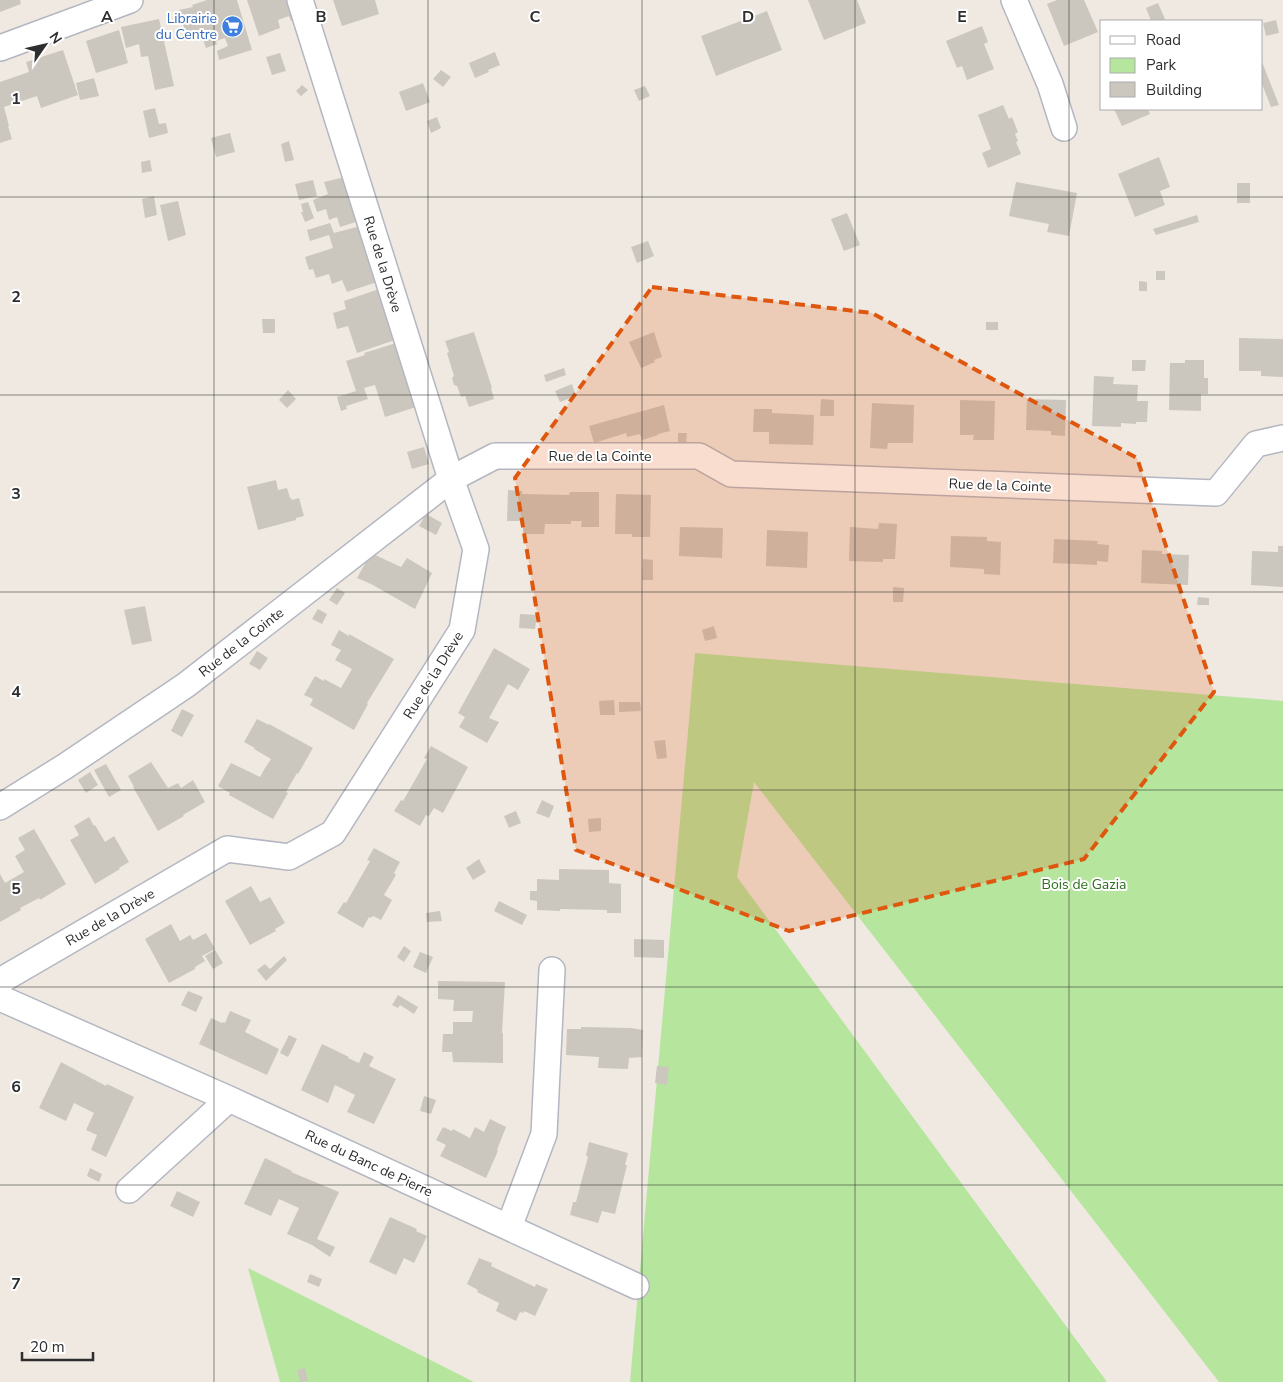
<svg xmlns="http://www.w3.org/2000/svg" width="1283" height="1382" viewBox="0 0 1283 1382" font-family="'Nunito Sans',sans-serif">
  <rect width="100%" height="100%" fill="#efe9e1"/>
  <path fill="#b6e59e" d="M695 653 1283 701V1382H1219L754 782 737 877 1107 1382H630Z
    M248 1268 474 1382H280Z"/>
  <path fill="#cbc7bf" d="M0 0H20L21 4 0 12Z
    M207 0H237L252 50 219 60 217 51 228 46 225 38 216 41 217 44 206 48 201 34 187 38 179 10 193 7 192 5Z
    M247 0H294V20L291 21 289 16 278 20 280 28 259 36Z
    M333 0H375L379 14 342 26Z
    M808 0H857L866 23 824 40Z
    M1057 0H1084L1098 32 1064 46 1047 4Z
    M1158 3 1165 19 1159 21H1151L1146 8Z
    M767 11 782 50 716 76 701 36Z
    M159 19 174 86 155 90 148 56 141 57 139 44 126 48 121 27Z
    M1276 20 1279 33 1266 36 1263 23Z
    M982 26 988 42 984 44 994 69 967 80 962 66 957 68 946 41Z
    M119 30 128 63 96 73 86 41Z
    M63 50 78 95 41 108 37 96 4 107 9 126H8L12 139 0 143V82L29 72 26 62Z
    M495 52 500 65 488 70 489 72 475 78 469 63Z
    M280 53 286 71 272 75 266 57Z
    M1262 62 1279 105 1271 107 1262 84Z
    M441 70 451 77 443 87 433 79Z
    M94 78 99 96 80 100 76 83Z
    M423 83 430 102 406 111 399 92Z
    M302 85 308 90 301 96 296 91Z
    M645 86 650 96 639 101 634 90Z
    M1003 105 1009 119 1012 117 1018 132 1015 134 1018 141 1016 142 1021 154 988 168 982 153 991 149 978 115Z
    M155 108 159 124 166 123 168 133 149 138 143 111Z
    M1114 109H1148L1150 114 1122 126Z
    M437 117 441 128 431 133 427 121Z
    M230 133 235 152 216 157 211 138Z
    M289 141 294 160 285 162 281 144Z
    M1159 157 1170 187 1160 191 1165 205 1135 217 1118 174Z
    M150 160 152 171 142 173 141 162Z
    M345 177 359 221 340 227 337 217 329 220 326 209 317 212 313 200 328 194 324 182Z
    M313 180 317 196 299 200 295 184Z
    M1016 182 1077 193 1069 236 1047 232 1049 224 1009 216Z
    M1237 183H1250V203H1237Z
    M154 196 157 215 145 218 142 199Z
    M178 201 186 235 168 241 160 205Z
    M308 202 314 218 305 222 301 212H303L301 204Z
    M847 213 860 245 844 251 831 219Z
    M1197 215 1199 222 1156 235 1153 229Z
    M330 223 334 233 360 226 377 282 347 292 342 280 332 284 329 274 316 278 313 269 309 270 305 257 333 248 329 235 310 241 307 230Z
    M648 241 654 256 637 263 631 247Z
    M1156 271H1165V280H1156Z
    M1139 281 1147 282V291H1139Z
    M379 289 386 315 395 340 357 353 348 326 337 329 333 313 346 309 344 301Z
    M262 319H275V333H263Z
    M986 322H998V330H986Z
    M474 332 492 388H491L494 399 469 407 465 396 461 397 457 386 454 385 452 378 454 376 447 353 449 352 445 341Z
    M654 332 662 357 654 360 655 362 641 368 629 342Z
    M1239 338 1283 339V377L1261 376V371H1239Z
    M396 343 416 407 385 417 375 385 364 388 368 399 346 406 347 409 341 411 337 397 356 391 346 361 365 355 364 353Z
    M1132 360H1146L1145 371H1132Z
    M1185 360H1204V378H1208V394H1201V411L1169 410 1170 363H1185Z
    M564 368 566 375 546 382 544 375Z
    M1094 376 1114 377 1113 384 1138 385 1137 401H1148L1147 422H1136V424L1121 423V427L1092 426Z
    M572 384 576 396 560 402 555 391Z
    M288 390 296 399 287 408 279 400Z
    M821 399 834 400V416H820Z
    M1027 399 1066 400 1065 436 1051 435V431L1026 430Z
    M960 400 995 401 994 440H973L974 435H960Z
    M872 403 914 405 913 443H888L887 449 870 448Z
    M664 405 670 431 658 434V435L642 440 640 434 627 437 626 433 594 443 589 426Z
    M754 409H772V413L814 415 813 445 769 444V432H753Z
    M678 433H687L686 443H678Z
    M424 447 429 464 412 469 407 452Z
    M276 480 278 490 287 488 290 498H291L292 500 299 498 304 516 296 518V520L258 530 247 487Z
    M508 490 522 491V494L569 495 570 492H599V527H581L582 521H571V524H545L544 534H523V523H520V521H507Z
    M616 494 651 495 650 537H632V534H615Z
    M426 514 442 523 436 535 419 526Z
    M879 523 897 524 895 559H883V562L849 561 850 527 878 529Z
    M680 527 723 528 722 558 679 556Z
    M767 530 808 532 807 568 766 566Z
    M951 536 987 537V541L1001 542 1000 575 984 574V569L950 567Z
    M1054 539 1098 541 1097 544 1109 545 1108 562 1097 561V565L1053 563Z
    M1278 546H1283V587L1251 585 1252 551 1278 552Z
    M1142 550 1162 551V554L1189 555 1188 585 1141 583Z
    M371 553 401 567 407 558 432 573 415 609 371 584 357 578Z
    M643 559 653 560V580H642Z
    M893 587 904 588 903 602H893Z
    M337 588 345 593 337 605 329 600Z
    M1198 597 1209 598V605H1197Z
    M145 606 152 641 132 645 124 610Z
    M318 609 327 614 322 624 312 619Z
    M520 614 537 615 535 629 519 628Z
    M714 626 717 638 705 641 702 630Z
    M339 630 349 636V634L394 659 367 703 368 704 354 730 310 705 313 699 304 695 315 676 324 681V679L341 688 352 669 335 660 341 650 331 645Z
    M494 648 530 669 518 690 508 684 489 718 499 722 487 743 459 727 465 717 458 713Z
    M257 651 268 658 260 670 249 664Z
    M614 700 615 715H600L599 701Z
    M619 702H640L641 711 619 712Z
    M182 709 194 715 182 737 171 731Z
    M257 719 269 725V724L313 748 298 774 297 773 286 792 288 793 273 819 229 795 230 793 218 786 231 763 260 777 265 768 271 759 254 749 255 748 244 742Z
    M665 740 667 758 657 759 654 741Z
    M431 746 468 767 443 813 434 808 429 816 426 815 420 826 394 811 401 800 403 801 427 759 424 758Z
    M151 762 168 788 178 783 181 788 193 780 205 802 183 815 184 816 158 831 133 787H134L128 776Z
    M106 764 121 790 109 797 94 770Z
    M90 772 98 785 86 793 78 780Z
    M542 800 554 806 549 818 536 813Z
    M516 811 521 823 509 828 504 816Z
    M89 817 94 826 95 825 105 842 114 836 129 862 119 868 120 869 95 884 70 840 79 835 74 826Z
    M601 818V831L589 832 588 819Z
    M34 829 66 884 40 900 39 898 20 908 21 910 0 922V874L5 883 24 872 15 856 25 850 18 838Z
    M374 848 400 862 394 873 396 875 384 895 392 900 381 920 373 916 371 918 369 917 363 928 337 913 344 902 346 903 370 861 367 860Z
    M479 859 486 872 473 880 466 868Z
    M559 869 609 870V883L621 884V913H607V910L560 909V911L537 910V901L530 900V891H537V879L559 880Z
    M251 886 260 902 270 897 285 923 275 929 276 931 250 945 225 901Z
    M499 901 527 915 522 925 494 911Z
    M440 911 442 921 427 922 426 913Z
    M171 924 180 941 190 935 193 940 206 933 215 949 202 956 205 961 195 967V969L169 983 145 939Z
    M634 939 664 940V958L634 957Z
    M404 946 411 951 404 962 397 957Z
    M215 950 223 963 213 969 205 956Z
    M420 952 433 957 426 973 413 967Z
    M284 956 287 960 266 981 257 970 265 964 270 969Z
    M438 981 505 982 502 1033H503V1063L453 1062 452 1052H442L443 1034H453V1022H472L473 1011H453L454 1000 438 999Z
    M188 991 203 997 196 1012 181 1005Z
    M398 995 418 1007 414 1014 400 1005 398 1008 392 1005Z
    M230 1011 251 1020 245 1032 279 1049 267 1075 199 1044 211 1018 222 1023 223 1022 225 1023Z
    M581 1027 631 1028 643 1030 642 1057 629 1058 628 1069 598 1068 599 1057 566 1055 567 1029H581Z
    M289 1035 297 1039 288 1057 280 1053Z
    M322 1044 349 1057 348 1058 359 1063 364 1052 374 1057 369 1066 396 1079 374 1124 347 1112 355 1095 335 1085 328 1103 301 1090Z
    M61 1062 106 1086 107 1084 134 1097 106 1157 91 1150 97 1135 86 1130 94 1113 74 1103 66 1121 39 1108Z
    M657 1066 669 1067 667 1085 655 1083Z
    M424 1096 436 1100 431 1114 420 1111Z
    M490 1119 506 1127 497 1150 498 1151 486 1178 440 1156 446 1145 436 1140 443 1127 452 1131 453 1129 470 1138 475 1127 484 1132Z
    M589 1142 628 1153 625 1165H627L615 1214 602 1211 598 1223 570 1215 573 1202H576L582 1179 588 1157 586 1155Z
    M265 1158 292 1171 291 1172 339 1192 317 1239 335 1247 330 1257 312 1245 287 1234 299 1208 279 1199 271 1216 244 1204Z
    M90 1168 102 1174 99 1182 87 1176Z
    M177 1191 200 1202 193 1217 170 1206Z
    M390 1217 417 1229 416 1231 427 1236 414 1263 404 1258 396 1275 369 1262Z
    M479 1258 492 1263 491 1266 535 1287 536 1284 548 1289 535 1316 524 1311 523 1313 520 1312 516 1321 496 1311 499 1303 477 1292 478 1290 467 1284Z
    M310 1274 322 1279 319 1287 307 1282Z
    M305 1368 308 1381 300 1382 297 1370Z"/>
  <g fill="none" stroke-linecap="round" stroke-linejoin="round">
    <defs>
      <path id="minor" d="M1014 0 1050 84 1064 128
        M0 48 130 0
        M0 807 64 767 186 685 451 479 495 456H699L731 474 1216 493 1256 444 1283 438
        M0 981 227 849 289 857 333 833 462 630 476 549 451 479 300 0
        M0 998 229 1099 636 1286
        M129 1190 229 1099
        M509 1227 544 1134 552 970"/>
    </defs>
    <use href="#minor" stroke="#b4b7c1" stroke-width="28"/>
    <use href="#minor" stroke="#fff" stroke-width="25"/>
  </g>
  <path fill="#df570e" fill-opacity="0.2" stroke="#df570e" stroke-width="4" stroke-dasharray="10 6" stroke-linejoin="round" d="M652 287 872 313 1137 458 1214 692 1084 859 789 931 576 850 515 478Z"/>
  <path fill="none" stroke="#2e2e2e" stroke-width="1" stroke-opacity="0.55" d="M214 0V1382M428 0V1382M642 0V1382M855 0V1382M1069 0V1382M0 197H1283M0 395H1283M0 592H1283M0 790H1283M0 987H1283M0 1185H1283"/>
  <defs>
    <symbol id="supermarket-disc" viewBox="-11 -11 22 22"><circle r="9.5" fill="#3f7fe0" stroke="#fff"/><path d="M-6-5.5h2.5l.6 2H6L4.5 2H-2.5L-4.4-4H-6ZM-1.5 3.2a1.3 1.3 0 1 0 .1 0ZM3 3.2a1.3 1.3 0 1 0 .1 0Z" fill="#fff"/></symbol>
  </defs>
  <g fill-rule="evenodd">
    <use href="#supermarket-disc" x="220" y="14" width="25" height="25"/>
  </g>
  <g text-anchor="middle" stroke-width="4" stroke-linejoin="round" paint-order="stroke">
    <g font-size="14" fill="#366cbe" stroke="#fff" text-anchor="end">
      <text x="217" y="23">Librairie<tspan x="217" dy="16">du Centre</tspan></text>
    </g>
    <g font-size="14" fill="#2e2e2e" stroke="#fff">
      <text transform="translate(383 264) rotate(73)" y="5">Rue de la Drève</text>
      <text x="600" y="461">Rue de la Cointe</text>
      <text transform="translate(1000 485) rotate(2)" y="5">Rue de la Cointe</text>
      <text transform="translate(241 642) rotate(-38)" y="5">Rue de la Cointe</text>
      <text transform="translate(433 675) rotate(-58)" y="5">Rue de la Drève</text>
      <text transform="translate(110 917) rotate(-30)" y="5">Rue de la Drève</text>
      <text transform="translate(369 1163) rotate(25)" y="5">Rue du Banc de Pierre</text>
    </g>
    <g font-size="14" fill="#2c6e1b" stroke="#fff">
      <text x="1084" y="889">Bois de Gazia</text>
    </g>
  </g>
  <g font-size="16" text-anchor="middle" font-weight="bold" fill="#2e2e2e" stroke="#fff" stroke-width="4" stroke-linejoin="round" paint-order="stroke">
    <text x="107" y="22">A</text>
    <text x="321" y="22">B</text>
    <text x="535" y="22">C</text>
    <text x="748" y="22">D</text>
    <text x="962" y="22">E</text>
    <text x="16" y="104">1</text>
    <text x="16" y="302">2</text>
    <text x="16" y="499">3</text>
    <text x="16" y="697">4</text>
    <text x="16" y="894">5</text>
    <text x="16" y="1092">6</text>
    <text x="16" y="1289">7</text>
  </g>
  <rect x="1100" y="20" width="162" height="90" fill="#ffffff" stroke="#ababab"/>
  <rect x="1110" y="36" width="25" height="8" fill="#ffffff" stroke="#ababab"/>
  <text x="1146" y="45" font-size="15" fill="#2e2e2e">Road</text>
  <rect x="1110" y="58" width="25" height="15" fill="#b6e59e" stroke="#ababab"/>
  <text x="1146" y="70" font-size="15" fill="#2e2e2e">Park</text>
  <rect x="1110" y="82" width="25" height="15" fill="#cbc7bf" stroke="#ababab"/>
  <text x="1146" y="95" font-size="15" fill="#2e2e2e">Building</text>
  <g transform="translate(45 45) rotate(56)" stroke="#ffffff" stroke-width="4" paint-order="stroke">
  <path d="M0-4L9 19L0 12L-9 19Z" fill="#2e2e2e"/>
  <text y="-8" font-size="14" font-weight="bold" text-anchor="middle" fill="#2e2e2e">N</text>
  </g>
  <path d="M22 1352v8h71v-8" fill="none" stroke="#2e2e2e" stroke-width="2.5"/>
  <text x="30" y="1352" font-size="15" fill="#2e2e2e" stroke="#ffffff" stroke-width="4" paint-order="stroke">20 m</text>
</svg>
